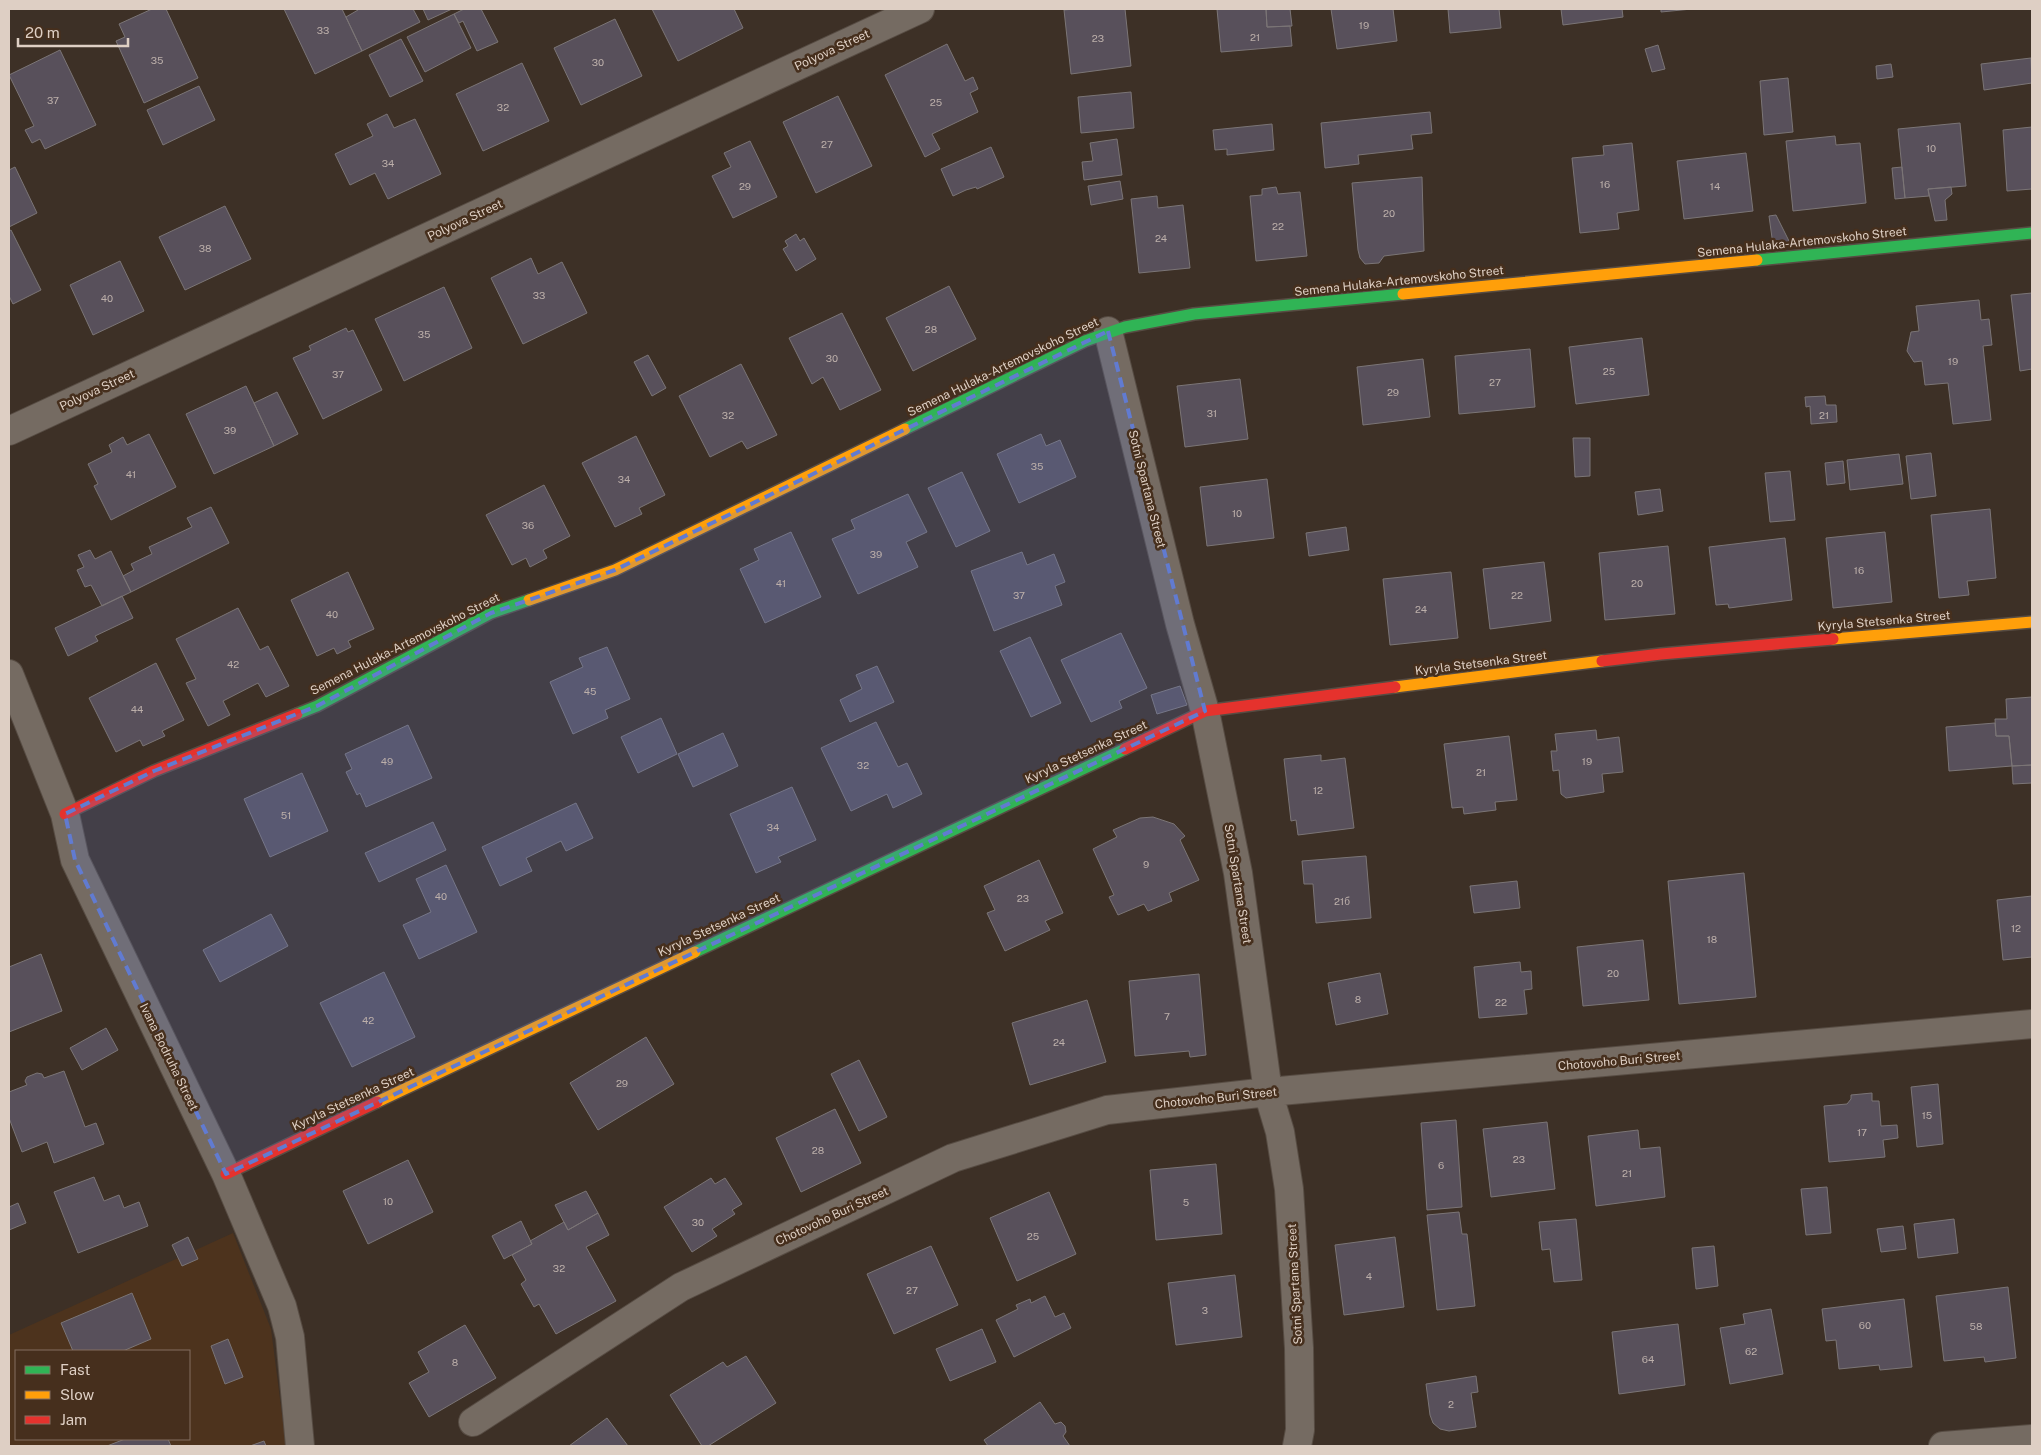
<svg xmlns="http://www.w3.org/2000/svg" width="2041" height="1455" viewBox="0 0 2041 1455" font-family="'Public Sans',sans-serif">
  <rect width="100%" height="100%" fill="#3d3026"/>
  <path fill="#4d331d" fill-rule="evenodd" d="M233 1233 271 1329 286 1446H9V1335ZM16 1351H189V1439H16Z"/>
  <path fill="#58505b" stroke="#7b7576" d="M152 9H166L198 78 144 103 116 41 125 37 119 24Z
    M284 9H342L362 51 315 74Z
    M357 9H413L420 22 362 51 346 17 358 10Z
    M423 9H452L428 20Z
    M464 9H481L498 42 477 51 463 21 459 23 454 14Z
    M652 9H734L743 28 678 61Z
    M1074 9H1125L1131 66 1071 74 1064 10Z
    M1217 9H1266L1267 27 1290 26 1292 46 1221 52Z
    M1266 9H1290L1292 26 1267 27Z
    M1331 9H1393L1397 41 1337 49Z
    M1448 9H1499L1501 28 1450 33Z
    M1561 9H1622L1623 17 1563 25Z
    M1661 9H1692L1661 12Z
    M454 14 471 48 425 72 407 37Z
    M615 19 642 76 581 105 554 48Z
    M401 39 423 81 390 97 369 55Z
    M947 44 965 81 973 77 978 89 970 93 978 112 932 134 940 149 925 157 885 75Z
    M1658 45 1665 69 1652 72 1645 49Z
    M60 50 96 125 45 149 40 139 32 143 25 130 34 126 9 75Z
    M2031 58 2032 83 1984 90 1981 64Z
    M522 63 549 121 483 151 456 94Z
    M1891 64 1893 77 1877 79 1876 66Z
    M1788 78 1793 132 1764 135 1760 81Z
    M199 86 215 120 163 145 147 110Z
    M1131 92 1134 128 1081 133 1078 97Z
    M838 96 872 166 816 193 783 122Z
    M1430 112 1432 133 1411 135 1413 149 1358 155 1359 164 1325 168 1321 123Z
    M387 114 394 128 415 119 441 174 388 199 375 173 350 185 335 154 373 136 367 124Z
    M1960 123 1966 186 1928 189 1929 196 1905 198 1898 129Z
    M1272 124 1274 150 1227 155V149L1215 150 1213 130Z
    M2032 127V189L2007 191 2003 130Z
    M1835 136 1836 145 1860 143 1866 203 1793 211 1786 141Z
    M1117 139 1122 175 1084 180 1082 162 1093 161 1090 143Z
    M750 141 777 197 733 218 712 176 731 167 724 153Z
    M1632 143 1639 210 1617 213 1619 229 1580 233 1572 158 1604 155 1603 146Z
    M991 147 1004 177 977 189 976 187 966 190 953 196 941 169Z
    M1746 153 1753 211 1684 219 1677 161Z
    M15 167 37 213 9 227V170Z
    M1902 167 1905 198 1895 199 1892 168Z
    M1422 177 1424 251 1384 256 1379 263 1365 264 1360 258 1358 250 1352 183Z
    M1120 181 1123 199 1091 205 1088 186Z
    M1276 187 1278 194 1300 192 1307 256 1256 261 1250 196 1262 195V189Z
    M1951 187 1952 194 1945 200 1947 220 1935 221 1928 189Z
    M1157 196 1158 208 1183 205 1190 268 1139 273 1131 199Z
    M225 206 251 259 185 290 159 237Z
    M1776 215 1790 243 1773 245 1769 216Z
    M11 230 41 290 13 304 9 296V231Z
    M796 234 800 241 804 238 816 259 796 271 783 249 788 246 785 241Z
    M531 258 538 274 562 262 587 313 523 344 491 278Z
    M120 261 144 311 93 335 70 285Z
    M949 286 976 339 913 371 886 318Z
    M444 287 472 348 404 381 375 319Z
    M2032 293V369L2020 371 2011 295Z
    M1979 300 1981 320 1989 319 1992 345 1983 346 1991 420 1953 424 1948 383 1925 385 1922 361 1914 362 1907 351 1911 332 1919 331 1916 306Z
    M842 313 881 390 840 410 823 377 812 384 789 338Z
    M346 328 348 332 353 330 382 390 323 419 293 358 311 350 309 346Z
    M1642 338 1649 395 1576 404 1569 347Z
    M1530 349 1535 407 1459 414 1455 356Z
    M648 355 666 388 652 396 634 362Z
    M1423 359 1430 417 1363 425 1357 367Z
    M741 364 777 435 747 449 742 441 710 457 679 396Z
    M1240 379 1248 439 1185 447 1177 386Z
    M246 386 274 446 214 474 186 414Z
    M277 392 298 434 274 446 254 403Z
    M1825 396 1826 405H1836L1837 422 1811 424 1810 406 1806 407 1805 397Z
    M149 434 176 487 111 520 94 486 98 484 88 464 112 452 109 445 123 437 127 445Z
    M1041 434 1046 446 1060 440 1076 477 1019 503 997 454Z
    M636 436 665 495 639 508 642 514 615 527 582 463Z
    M1573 438H1590V476L1575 477Z
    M1931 453 1936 496 1911 499 1906 456Z
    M1899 454 1903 484 1850 490 1847 460Z
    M1843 461 1845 483 1827 485 1825 463Z
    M1790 471 1795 520 1770 522 1765 473Z
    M962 472 990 531 956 547 928 488Z
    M1267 479 1274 538 1207 546 1200 487Z
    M544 485 570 536 543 550 547 558 530 567 526 558 512 565 486 515Z
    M1660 489 1663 511 1638 515 1635 492Z
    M908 494 927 532 906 542 918 567 858 594 832 539 855 529 851 520Z
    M211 507 229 543 131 592 123 576 134 570 131 564 152 554 149 547 192 527 187 518Z
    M1990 509 1996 578 1967 581 1969 595 1939 598 1931 515Z
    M1346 527 1349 550 1309 556 1306 533Z
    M791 532 821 597 765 623 740 569 759 560 754 549Z
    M1885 532 1892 602 1833 608 1826 538Z
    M1785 538 1792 600 1729 608 1728 604 1716 605 1709 547Z
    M1668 546 1675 614 1605 620 1599 553Z
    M90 550 95 559 111 551 131 592 102 606 91 585 85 587 77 570 84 567 78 555Z
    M1022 552 1027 565 1054 554 1065 582 1055 586 1062 605 994 631 971 571Z
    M1544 562 1551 621 1490 629 1483 569Z
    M348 572 374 629 348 641 351 647 337 654 334 648 317 656 291 600Z
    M1451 572 1458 638 1390 645 1383 579Z
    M122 596 133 618 95 636 98 641 68 656 55 628Z
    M238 608 260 650 268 646 289 686 266 697 258 683 223 701 230 715 208 726 186 683 196 679 176 639Z
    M1121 633 1147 688 1119 701 1122 708 1091 722 1061 660Z
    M1030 637 1061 703 1031 717 1000 651Z
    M607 647 630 699 605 710 608 718 573 734 550 682 583 667 579 658Z
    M156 663 184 720 162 731 165 736 143 746 140 740 116 752 89 698Z
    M877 666 894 702 850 722 840 700 862 689 856 675Z
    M1180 686 1187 705 1157 714 1151 695Z
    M2032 697V765L2012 766 2009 736H1996L1995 719H2007L2006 699Z
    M661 718 677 754 638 773 621 737Z
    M876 722 898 767 907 763 922 794 893 808 887 794 851 811 821 748Z
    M1995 723 1996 736H2009L2012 766 1949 771 1946 727Z
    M408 725 432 778 366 807 360 793 357 795 346 772 352 769 345 754Z
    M1596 730 1597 740 1619 737 1623 772 1602 774 1604 792 1566 798 1561 794 1559 770 1553 771 1551 751H1557L1555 734Z
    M723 733 738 766 693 787 678 754Z
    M1509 736 1517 800 1495 802 1496 810 1464 814 1463 807 1452 808 1444 744Z
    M1321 755V761L1345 758 1354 828 1298 835 1296 820 1291 821 1284 759Z
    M2032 765V783L2013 784 2012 766Z
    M302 773 328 831 270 857 244 799Z
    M792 787 816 840 778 857 781 862 756 873 730 814Z
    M576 803 593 838 566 851 561 841 526 858 532 871 500 886 482 847Z
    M1153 817 1174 824 1185 836 1180 840 1199 880 1169 893 1172 901 1148 911 1144 904 1118 915 1109 897 1114 895 1093 849 1117 837 1113 830 1140 818Z
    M433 822 446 850 379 882 365 853Z
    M1366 856 1371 918 1316 923 1313 884H1304L1302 861Z
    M1039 860 1063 913 1045 921 1050 930 1005 951 987 913 995 910 984 886Z
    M446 865 477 932 419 959 403 925 431 912 416 879Z
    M1744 873 1756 997 1679 1004 1668 881Z
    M1517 881 1520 908 1474 913 1470 886Z
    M2032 896V957L2003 960 1997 900Z
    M271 914 288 946 220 982 203 950Z
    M1643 940 1649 1000 1583 1006 1577 947Z
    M41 954 62 1011 9 1032V967Z
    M1520 962 1521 972 1531 971 1532 989 1524 990 1527 1014 1479 1018 1474 967Z
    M384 972 415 1037 352 1067 320 1003Z
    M1380 973 1388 1014 1336 1025 1328 983Z
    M1199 974 1206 1055 1190 1057 1189 1051 1135 1056 1129 981Z
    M1087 1000 1106 1062 1030 1085 1012 1023Z
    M106 1028 118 1050 82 1070 70 1048Z
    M646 1037 674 1084 598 1130 570 1083Z
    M859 1060 887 1117 859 1131 831 1074Z
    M64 1071 85 1127 96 1123 104 1144 54 1163 47 1142 22 1152 9 1118V1092L27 1085 25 1081 27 1077 37 1073 42 1074 44 1078Z
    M1938 1084 1943 1144 1917 1147 1911 1087Z
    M1872 1093V1101H1879L1881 1126 1897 1125 1898 1138 1883 1140 1885 1157 1829 1162 1824 1106 1847 1104 1851 1099V1095Z
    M835 1109 861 1163 801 1192 776 1138Z
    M1456 1120 1462 1207 1427 1210 1421 1123Z
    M1547 1122 1555 1189 1491 1197 1483 1129Z
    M1638 1130 1640 1149 1660 1147 1665 1197 1596 1206 1588 1136Z
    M408 1160 433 1212 368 1244 343 1191Z
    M1216 1164 1222 1234 1156 1240 1150 1170Z
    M94 1177 104 1201 119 1195 124 1208 139 1202 148 1226 78 1253 54 1192Z
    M711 1178 715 1184 725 1178 742 1204 732 1210 735 1214 712 1229 717 1236 692 1252 664 1207Z
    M1827 1187 1831 1233 1806 1235 1801 1189Z
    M586 1191 598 1213 568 1230 555 1205Z
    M1049 1192 1076 1254 1017 1281 990 1218Z
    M18 1203 26 1223 9 1230V1207Z
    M1459 1212 1462 1234H1467L1475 1306 1437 1310 1427 1215Z
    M598 1213 609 1235 586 1247 616 1301 556 1334 539 1304 534 1307 521 1284 526 1280 512 1255 532 1244 530 1241 564 1222 568 1230Z
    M1576 1219 1582 1280 1554 1282 1550 1249 1542 1250 1539 1222Z
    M1954 1219 1958 1253 1918 1258 1914 1224Z
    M521 1221 532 1244 504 1259 492 1236Z
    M1903 1226 1906 1249 1881 1252 1877 1229Z
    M188 1237 198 1259 182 1266 172 1245Z
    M1395 1237 1404 1307 1344 1315 1335 1245Z
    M931 1246 958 1305 894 1334 867 1274Z
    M1714 1246 1718 1286 1696 1289 1692 1248Z
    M1235 1275 1242 1337 1176 1345 1168 1283Z
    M2008 1287 2016 1358 1985 1362 1984 1357 1944 1361 1936 1296Z
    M132 1293 151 1339 123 1351H73L61 1323Z
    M1045 1296 1055 1317 1064 1313 1071 1328 1014 1357 996 1320 1018 1309 1016 1305 1030 1299 1031 1303Z
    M1904 1299 1912 1367 1880 1370 1879 1365 1839 1369 1836 1340 1826 1341 1822 1309Z
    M1771 1309 1783 1374 1730 1384 1720 1328 1745 1324 1743 1314Z
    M1678 1324 1685 1385 1619 1394 1612 1332Z
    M465 1325 496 1378 429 1417 409 1383 429 1372 418 1352Z
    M982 1329 996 1362 950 1381 936 1349Z
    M228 1339 243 1377 225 1384 211 1346Z
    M746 1356 776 1403 708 1446H702L670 1395 723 1362 727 1367Z
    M1476 1376 1478 1392 1471 1393 1476 1427 1449 1431 1440 1429 1433 1423 1430 1415 1426 1384Z
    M1040 1402 1055 1424 1061 1422 1065 1426 1066 1432 1063 1436 1070 1446H988L984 1440Z
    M607 1418 628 1446H569Z
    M125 1439H168L171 1446H107Z
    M264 1441 266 1446H250Z"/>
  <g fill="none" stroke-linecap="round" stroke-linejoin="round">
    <defs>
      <path id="street" d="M1108 331 1180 624 1205 711 1238 873 1268 1092 1280 1132 1289 1189 1299 1348 1300 1430 1297 1446
        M9 431 920 9
        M9 674 65 814 75 860 226 1174 282 1306 290 1337 300 1446
        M473 1422 681 1287 953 1158 1107 1110 1268 1092 2032 1024
        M1943 1446 2032 1439"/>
      <path id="fast" d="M1757 260 2032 233
        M905 429 1085 341 1125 327 1194 314 1403 294
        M297 714 317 706 491 613 529 600
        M695 952 1125 749"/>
      <path id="slow" d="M1403 294 1757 260
        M529 600 615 570 905 429
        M1833 639 2032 622
        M1395 687 1602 661
        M377 1102 695 952"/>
      <path id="jam" d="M1602 661 1661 654 1833 639
        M1125 749 1205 711 1395 687
        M65 814 154 771 297 714
        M226 1174 377 1102"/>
    </defs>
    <use href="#street" stroke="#574c43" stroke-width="30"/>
    <use href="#fast" stroke="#574c43" stroke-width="14"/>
    <use href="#slow" stroke="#574c43" stroke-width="14"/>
    <use href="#jam" stroke="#574c43" stroke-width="14"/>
    <use href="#street" stroke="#756b62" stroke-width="28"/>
    <use href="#fast" stroke="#30b455" stroke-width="11"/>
    <use href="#slow" stroke="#ff9f0a" stroke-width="11"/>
    <use href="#jam" stroke="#e5322d" stroke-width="11"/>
  </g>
  <path fill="#617bd1" fill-opacity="0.2" stroke="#617bd1" stroke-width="4" stroke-dasharray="10 6" stroke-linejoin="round" d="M1108 331 1205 711 226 1174 75 860 65 814 154 771 317 706 491 613 615 570Z"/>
  <g text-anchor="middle" stroke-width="5" stroke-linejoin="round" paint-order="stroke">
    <g font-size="10" fill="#bcafaa">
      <text x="1364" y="29">19</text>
      <text x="323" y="34">33</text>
      <text x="1255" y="41">21</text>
      <text x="1098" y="42">23</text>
      <text x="157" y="64">35</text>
      <text x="598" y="66">30</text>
      <text x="53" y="104">37</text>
      <text x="936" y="106">25</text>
      <text x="503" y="111">32</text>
      <text x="827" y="148">27</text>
      <text x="1931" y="152">10</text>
      <text x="388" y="167">34</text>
      <text x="1605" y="188">16</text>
      <text x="745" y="190">29</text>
      <text x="1715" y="190">14</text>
      <text x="1389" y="217">20</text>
      <text x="1278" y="230">22</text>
      <text x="1161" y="242">24</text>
      <text x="205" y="252">38</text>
      <text x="539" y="299">33</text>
      <text x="107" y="302">40</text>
      <text x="931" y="333">28</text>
      <text x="424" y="338">35</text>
      <text x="832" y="362">30</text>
      <text x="1953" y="365">19</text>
      <text x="1609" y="375">25</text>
      <text x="338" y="378">37</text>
      <text x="1495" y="386">27</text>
      <text x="1393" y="396">29</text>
      <text x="1212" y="417">31</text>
      <text x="728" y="419">32</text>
      <text x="1824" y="419">21</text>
      <text x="230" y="434">39</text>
      <text x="1037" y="470">35</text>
      <text x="131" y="478">41</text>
      <text x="624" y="483">34</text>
      <text x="1237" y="517">10</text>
      <text x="528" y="529">36</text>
      <text x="876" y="558">39</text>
      <text x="1859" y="574">16</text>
      <text x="781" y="587">41</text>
      <text x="1637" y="587">20</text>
      <text x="1019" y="599">37</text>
      <text x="1517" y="599">22</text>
      <text x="1421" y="613">24</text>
      <text x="332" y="618">40</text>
      <text x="233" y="668">42</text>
      <text x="590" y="695">45</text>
      <text x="137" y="713">44</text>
      <text x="387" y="765">49</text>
      <text x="1587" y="765">19</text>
      <text x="863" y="769">32</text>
      <text x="1481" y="776">21</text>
      <text x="1318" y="794">12</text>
      <text x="286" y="819">51</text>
      <text x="773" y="831">34</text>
      <text x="1146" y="868">9</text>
      <text x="441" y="900">40</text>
      <text x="1023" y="902">23</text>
      <text x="1342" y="905">21б</text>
      <text x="2016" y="932">12</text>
      <text x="1712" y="943">18</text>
      <text x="1613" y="977">20</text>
      <text x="1358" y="1003">8</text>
      <text x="1501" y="1006">22</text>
      <text x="1167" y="1020">7</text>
      <text x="368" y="1024">42</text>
      <text x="1059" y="1046">24</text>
      <text x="622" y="1087">29</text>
      <text x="1927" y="1119">15</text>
      <text x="1862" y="1136">17</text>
      <text x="818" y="1154">28</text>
      <text x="1519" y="1163">23</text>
      <text x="1441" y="1169">6</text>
      <text x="1627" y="1177">21</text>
      <text x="388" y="1205">10</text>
      <text x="1186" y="1206">5</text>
      <text x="698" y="1226">30</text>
      <text x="1033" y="1240">25</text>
      <text x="559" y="1272">32</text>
      <text x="1369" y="1280">4</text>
      <text x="912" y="1294">27</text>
      <text x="1205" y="1314">3</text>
      <text x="1865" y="1329">60</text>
      <text x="1976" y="1330">58</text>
      <text x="1751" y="1355">62</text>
      <text x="1648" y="1363">64</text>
      <text x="455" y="1366">8</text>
      <text x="1451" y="1408">2</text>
    </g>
    <g font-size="12" fill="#decfc4" stroke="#462f1d">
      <text transform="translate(832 50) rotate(-25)" y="4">Polyova Street</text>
      <text transform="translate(465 220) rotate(-25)" y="4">Polyova Street</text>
      <text transform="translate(1802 242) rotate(-6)" y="4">Semena Hulaka-Artemovskoho Street</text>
      <text transform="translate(1399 281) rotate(-6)" y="4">Semena Hulaka-Artemovskoho Street</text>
      <text transform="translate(1003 367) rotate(-26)" y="4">Semena Hulaka-Artemovskoho Street</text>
      <text transform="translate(97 390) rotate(-25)" y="4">Polyova Street</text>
      <text transform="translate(1147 489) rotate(76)" y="4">Sotni Spartana Street</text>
      <text transform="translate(1884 621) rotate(-5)" y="4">Kyryla Stetsenka Street</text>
      <text transform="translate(405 644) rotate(-27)" y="4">Semena Hulaka-Artemovskoho Street</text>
      <text transform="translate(1481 663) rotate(-7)" y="4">Kyryla Stetsenka Street</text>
      <text transform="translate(1086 752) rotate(-25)" y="4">Kyryla Stetsenka Street</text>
      <text transform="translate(1238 884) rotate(81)" y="4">Sotni Spartana Street</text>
      <text transform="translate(719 925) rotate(-25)" y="4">Kyryla Stetsenka Street</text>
      <text transform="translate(169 1057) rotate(64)" y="4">Ivana Bodruha Street</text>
      <text transform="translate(1619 1061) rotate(-5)" y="4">Chotovoho Buri Street</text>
      <text transform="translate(1216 1098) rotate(-6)" y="4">Chotovoho Buri Street</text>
      <text transform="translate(353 1099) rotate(-25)" y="4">Kyryla Stetsenka Street</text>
      <text transform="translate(832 1216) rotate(-25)" y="4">Chotovoho Buri Street</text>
      <text transform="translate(1295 1284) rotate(-93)" y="4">Sotni Spartana Street</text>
    </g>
  </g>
  <rect width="2041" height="1455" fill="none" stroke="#decfc4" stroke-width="20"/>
  <rect x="15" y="1350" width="175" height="90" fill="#462f1d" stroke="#836f60"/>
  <rect x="25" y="1366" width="25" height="8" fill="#30b455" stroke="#836f60"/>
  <text x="60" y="1375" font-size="15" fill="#decfc4">Fast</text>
  <rect x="25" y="1391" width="25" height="8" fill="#ff9f0a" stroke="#836f60"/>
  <text x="60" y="1400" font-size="15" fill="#decfc4">Slow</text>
  <rect x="25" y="1416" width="25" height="8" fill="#e5322d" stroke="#836f60"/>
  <text x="60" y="1425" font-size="15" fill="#decfc4">Jam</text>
  <path d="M18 38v8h110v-8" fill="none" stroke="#decfc4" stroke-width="2.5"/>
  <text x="25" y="38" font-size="15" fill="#decfc4" stroke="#462f1d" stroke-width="4" paint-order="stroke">20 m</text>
</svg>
